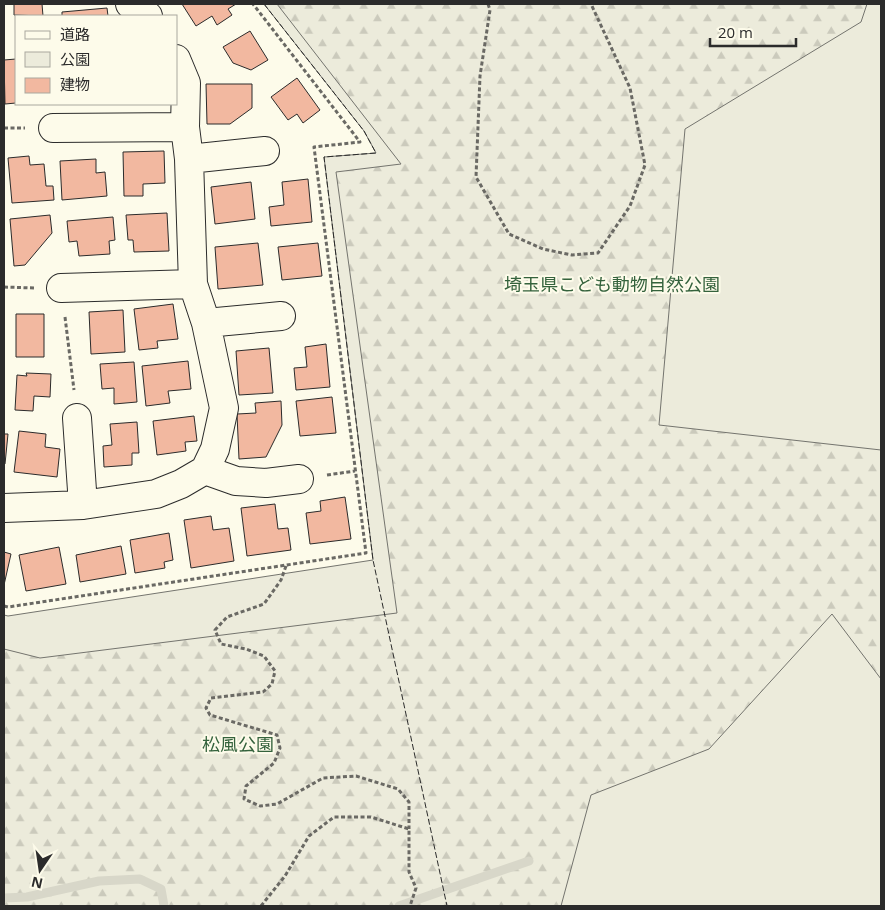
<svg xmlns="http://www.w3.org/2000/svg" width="885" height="910" viewBox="0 0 885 910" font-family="'Open Sans','Noto Sans JP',sans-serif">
  <defs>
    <pattern id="forest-firs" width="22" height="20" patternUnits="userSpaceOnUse" patternTransform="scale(1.25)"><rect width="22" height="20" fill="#ecebdb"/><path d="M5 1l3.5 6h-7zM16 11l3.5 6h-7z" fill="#cbcabc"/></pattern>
  </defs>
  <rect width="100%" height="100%" fill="#fdfbea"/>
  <path fill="#ecebdb" stroke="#74746e" d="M264 4H881V906H4V615L8 616 373 560 324 157 376 153 364 131Z"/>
  <path fill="url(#forest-firs)" stroke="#74746e" d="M277 4H867L861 22 685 129 659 425 881 450V679L832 614 709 749 591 795 561 906H4V649L40 658 397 613 336 172 401 164Z"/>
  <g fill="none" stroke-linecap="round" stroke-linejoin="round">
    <path stroke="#d8d7c9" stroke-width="9" d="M4 898 27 897 99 881 140 879 161 889 164 906
      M399 906 529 861"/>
  </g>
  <path fill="#f2b8a0" stroke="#2b2b2b" d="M14 4H42L43 16 14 15Z
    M182 4H236L228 9 232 15 217 25 212 16 196 26Z
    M107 8 108 16H62V12Z
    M250 31 268 60 251 70 233 63 223 47Z
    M16 59V103L5 104 4 60Z
    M297 78 320 110 303 123 297 114 288 120 271 97Z
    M206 84H252V108L230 124H207Z
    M164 151 165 183 143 184V196H124L123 152Z
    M29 156 30 165 44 164 46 186H53L54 200 12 203 8 158Z
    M96 159V173L105 172 107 196 62 200 60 161Z
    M308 179 312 222 271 226 269 207 284 205 282 182Z
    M251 182 255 219 215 224 211 187Z
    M167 213 169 251 134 252 133 240H128L126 215Z
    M50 215 52 233 25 265 14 266 10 219Z
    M113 217 115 240 109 241 110 254 79 256 77 241 69 242 67 221Z
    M258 243 263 285 218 289 215 247Z
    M318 243 322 276 282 280 278 247Z
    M173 304 178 339 157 341 158 348 139 350 134 309Z
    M123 310 125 352 91 354 89 312Z
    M16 314H44V357H16Z
    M326 344 330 387 296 390 294 368 307 367 305 347Z
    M269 348 273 393 239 395 236 351Z
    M188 361 191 389 168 391 170 403 146 406 142 366Z
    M134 362 137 402 114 404V388L102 389 100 364Z
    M26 373 51 374 50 397 34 396 33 411 15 410 17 375 27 376Z
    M332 397 336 433 300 436 296 401Z
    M281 401 282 425 266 457 239 459 237 414 256 413 255 403Z
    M194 416 197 441 185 442 186 451 157 455 153 421Z
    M137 422 139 453H132V465L104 467 103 446 112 445 110 424Z
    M19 431 46 434 45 447 60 449 57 477 14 472Z
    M4 434H8L5 464H4Z
    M345 497 351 539 310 544 306 513 321 511 320 501Z
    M275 504 278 529 288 528 291 550 247 556 241 508Z
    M211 516 213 530 229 528 234 561 191 568 184 520Z
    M169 533 173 560 164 562 165 568 135 573 130 540Z
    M121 546 126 574 80 582 76 555Z
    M59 547 66 584 26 591 19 555Z
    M4 552 11 554 4 585Z"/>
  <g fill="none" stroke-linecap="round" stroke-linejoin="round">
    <defs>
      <path id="minor" d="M130 4 148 16
        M53 128 185 127
        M189 159 265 151
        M61 288 193 284
        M206 323 281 316
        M77 418 83 505
        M205 470 236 481 266 483 299 479
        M4 508 83 505 156 494 181 484 205 470 215 449 224 408 206 323 193 284 189 159 185 127 186 83 176 59"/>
    </defs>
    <use href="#minor" stroke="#2b2b2b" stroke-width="30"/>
    <path stroke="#6a6964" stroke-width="3" stroke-dasharray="4 2.5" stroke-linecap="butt" d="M488 4 490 10 480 76 476 177 509 234 543 249 572 255 598 253 630 206 645 165 630 88 591 4
      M4 128H25
      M4 287 34 288
      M65 317 74 390
      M327 475 355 471
      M286 566 281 580 264 604 227 617 215 630 221 644 246 649 264 656 275 671 272 684 263 692 211 698 206 708 210 715 277 735 280 748 274 763 246 786 244 799 260 806 277 804 323 778 356 776 398 789 409 802V829
      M4 606 8 607 366 553 314 147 360 142 253 4
      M261 906 285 876 309 836 334 817H371L409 829V872L416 888 410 906"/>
    <use href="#minor" stroke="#fdfbea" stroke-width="28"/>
    <path stroke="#2b2b2b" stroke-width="1" stroke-dasharray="6 2.5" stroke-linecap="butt" d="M264 4 364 131 376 153 324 157 373 560 447 906"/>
  </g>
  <g text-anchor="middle" stroke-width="4" stroke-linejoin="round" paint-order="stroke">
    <g font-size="18" fill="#34623c" stroke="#fdfbea">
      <text x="612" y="291">埼玉県こども動物自然公園</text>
      <text x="238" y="751">松風公園</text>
    </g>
  </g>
  <rect width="885" height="910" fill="none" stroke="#2b2b2b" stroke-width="10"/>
  <rect x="15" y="15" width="162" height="90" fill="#fdfbea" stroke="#a9a89e"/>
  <rect x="25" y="31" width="25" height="8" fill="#fdfbea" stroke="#a9a89e"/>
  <text x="60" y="40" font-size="15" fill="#2b2b2b">道路</text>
  <rect x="25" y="52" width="25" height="15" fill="#ecebdb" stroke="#a9a89e"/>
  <text x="60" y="65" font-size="15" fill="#2b2b2b">公園</text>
  <rect x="25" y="78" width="25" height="15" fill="#f2b8a0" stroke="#a9a89e"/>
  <text x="60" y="90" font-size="15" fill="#2b2b2b">建物</text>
  <g transform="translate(40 870) rotate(193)" stroke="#fdfbea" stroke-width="4" paint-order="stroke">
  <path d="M0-4L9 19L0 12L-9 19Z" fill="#2b2b2b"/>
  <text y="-8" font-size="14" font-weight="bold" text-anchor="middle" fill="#2b2b2b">N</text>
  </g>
  <path d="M710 38v8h86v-8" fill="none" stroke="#2b2b2b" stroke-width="2.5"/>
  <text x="718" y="38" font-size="15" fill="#2b2b2b" stroke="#fdfbea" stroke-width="4" paint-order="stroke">20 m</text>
</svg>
